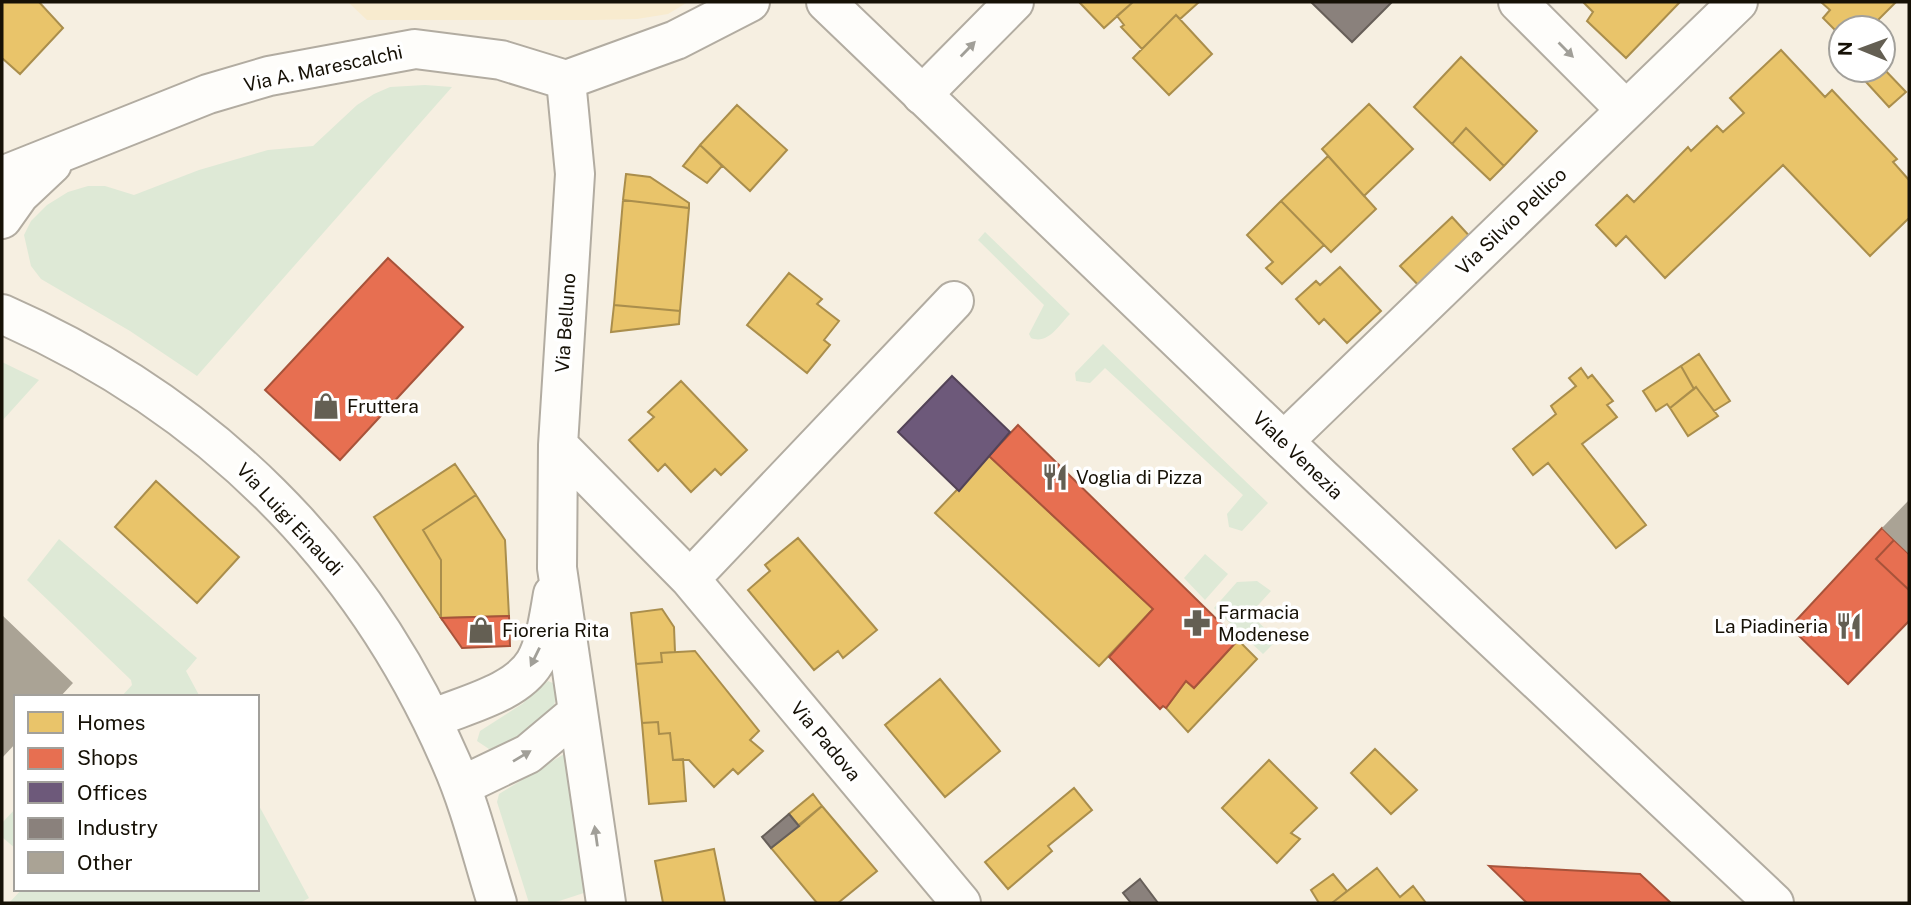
<svg xmlns="http://www.w3.org/2000/svg" width="1911" height="905" viewBox="0 0 1911 905" font-family="'Public Sans',sans-serif">
  <rect width="100%" height="100%" fill="#f6efe1"/>
  <path fill="#f8ebcf" d="M348 2H688L668 14 637 19 594 20H367Z"/>
  <path fill="#dee9d6" d="M425 85 452 87 197 376 130 331 41 279 31 266 24 235 31 221 47 205 68 192 88 186H105L134 195 199 170 268 150 313 146 357 105 374 94 390 87Z
    M985 232 1070 314C1059 325 1048 345 1031 338L1029 334 1044 305 978 240Z
    M1103 344 1268 503 1242 531 1229 527 1227 514 1243 495 1105 368 1090 383 1076 381 1075 373Z
    M2 362 39 380 2 421Z
    M59 539 197 658 186 671 200 697H121L132 685 131 680 27 580Z
    M1205 554 1228 574 1205 600 1184 578Z
    M1257 581 1271 591 1250 614 1277 640 1263 654 1214 608 1237 582Z
    M548 681 555 684C562 725 523 736 492 751L477 741 480 731 522 704Z
    M564 754 590 891 553 903H529L497 802 499 794Z
    M257 802 309 898 300 903H9L22 889H257Z
    M16 808V849L2 837V823Z"/>
  <path fill="#e9c46a" stroke="#aa8e4c" stroke-width="2" d="M2 2H39L63 28 20 74 2 58Z
    M1079 2H1133L1104 28Z
    M1133 2H1199L1180 19 1176 15 1142 49 1121 27 1124 25 1117 16Z
    M1583 2H1680L1626 58 1587 21 1593 12Z
    M1821 2H1896L1870 28H1841V36L1823 18 1830 10Z
    M1176 15 1212 54 1169 95 1133 58Z
    M1781 50 1825 97 1832 90 1897 159 1893 162 1909 180V218L1870 256 1783 165 1665 278 1626 236 1616 246 1596 225 1627 195 1634 202 1688 147 1691 151 1717 126 1723 132 1744 113 1730 98Z
    M1461 57 1537 131 1504 166 1466 128 1452 144 1414 107Z
    M1883 68 1906 92 1889 107 1856 71Z
    M1369 104 1413 149 1364 196 1322 149Z
    M737 105 787 150 750 191 700 145Z
    M1466 128 1504 166 1490 180 1452 144Z
    M700 145 722 166 707 183 683 166Z
    M1328 156 1376 209 1331 252 1281 201Z
    M626 174 650 177 689 203V208L623 200Z
    M623 200 689 208 680 311 614 305Z
    M1281 201 1324 245 1282 284 1266 268 1273 262 1247 235Z
    M1452 217 1473 240 1422 289 1400 266Z
    M1340 267 1381 311 1347 343 1324 319 1319 324 1296 299 1316 281 1320 285Z
    M789 273 822 299 817 304 839 321 824 340 830 345 807 373 747 325Z
    M614 305 680 311 679 324 611 332Z
    M1699 354 1730 401 1714 411 1696 387 1694 389 1681 366Z
    M1681 366 1694 389 1670 408 1667 404 1656 411 1643 391Z
    M1581 368 1588 378 1592 375 1613 401 1607 405 1617 417 1582 444 1646 525 1616 548 1548 463 1533 475 1513 449 1556 414 1551 406 1576 386 1569 378Z
    M681 381 747 450 721 475 715 469 691 492 665 464 658 471 629 440 654 417 648 412Z
    M1696 387 1718 416 1688 436 1670 408Z
    M989 456 1153 609 1099 666 935 513Z
    M455 464 476 495 423 530 441 560V618L374 517Z
    M156 481 239 557 197 603 115 527Z
    M476 495 505 540 509 616 441 618V560L423 530Z
    M798 538 877 630 843 658 838 651 814 670 748 590 770 571 765 565Z
    M662 609 674 627 675 652 661 653 662 662 636 664 631 613Z
    M1238 640 1257 659 1188 732 1166 708 1186 681 1194 688Z
    M695 651 759 731 750 740 763 751 738 774 733 769 714 787 689 760H673L670 733 659 734 658 722 642 723 636 664 662 662 661 653Z
    M940 679 1000 751 945 797 885 725Z
    M658 722 659 734 670 733 673 760 683 759 686 801 649 804 642 723Z
    M1375 749 1417 790 1391 814 1351 773Z
    M1269 760 1317 808 1291 833 1300 839 1277 863 1222 808Z
    M1074 788 1092 810 1048 846 1052 851 1008 889 985 862Z
    M813 794 822 806 799 826 789 814Z
    M822 806 877 871 838 903H817L771 848Z
    M714 849 725 903H663L655 861Z
    M1377 868 1400 897 1413 886 1426 903H1332Z
    M1333 874 1347 891 1332 903H1319L1311 890Z"/>
  <path fill="#e76f51" stroke="#a8533a" stroke-width="2" d="M388 258 463 327 340 460 265 390Z
    M1018 425 1238 640 1194 688 1186 681 1166 708 1163 706 1160 709 1109 657 1153 609 989 456Z
    M1882 528 1894 540 1876 559 1909 590V621L1848 684 1790 627Z
    M1894 540 1909 554V590L1876 559Z
    M509 616 510 646 462 648 441 618Z
    M1489 866 1640 874 1671 903H1527Z"/>
  <path fill="#6d597a" stroke="#534357" stroke-width="2" d="M952 376 1010 432 959 491 898 432Z"/>
  <path fill="#8a817c" stroke="#675f59" stroke-width="2" d="M1311 2H1392L1352 42Z
    M789 814 799 826 771 848 762 837Z
    M1140 879 1158 903H1131L1123 893Z"/>
  <path fill="#aaa395" d="M1909 500V554L1882 528Z
    M2 615 73 683 60 697H16V743L2 758Z"/>
  <g fill="none" stroke-linecap="round" stroke-linejoin="round">
    <defs>
      <path id="minor" d="M1518 2 1626 110
        M566 80 575 174 558 445 557 568 606 903
        M922 95 1014 2
        M2 176 208 94 269 76 415 49 501 60 566 80 676 40 750 2
        M2 219 19 195 52 164
        M2 314C207 404 362 555 451 762 471 807 482 856 497 903
        M1284 441 1738 2
        M558 445 690 579 961 903
        M690 579 954 301
        M432 719C463 705 516 694 535 662 546 642 549 616 553 594
        M461 786 528 754 578 712"/>
      <path id="major" d="M826 2 1323 479 1774 903"/>
    </defs>
    <use href="#minor" stroke="#b2aca1" stroke-width="42"/>
    <use href="#major" stroke="#b2aca1" stroke-width="42"/>
    <use href="#minor" stroke="#fefdfa" stroke-width="38"/>
    <use href="#major" stroke="#fefdfa" stroke-width="38"/>
  </g>
  <defs><path id="oneway-solid" d="M-6-.8H1V-3.2L6.5 0L1 3.2V.8H-6Z" transform="scale(1.75)"/></defs>
  <g fill="#a19f98">
    <use href="#oneway-solid" transform="translate(968 49) rotate(-46)"/>
    <use href="#oneway-solid" transform="translate(1566 50) rotate(45)"/>
    <use href="#oneway-solid" transform="translate(535 657) rotate(116)"/>
    <use href="#oneway-solid" transform="translate(522 756) rotate(-31)"/>
    <use href="#oneway-solid" transform="translate(596 836) rotate(-98)"/>
  </g>
  <defs>
    <symbol id="shop-bare" viewBox="-9 -9 18 18"><path d="M-5-2.5h2.3a2.7 3.5 0 0 1 5.4 0H5L5.5 6h-11ZM-1.5-2.5h3a1.5 2.3 0 0 0-3 0Z" fill="#645f53" stroke="#fff" stroke-width="2.5" paint-order="stroke"/></symbol>
    <symbol id="restaurant-bare" viewBox="-9 -9 18 18"><path d="M-5-6h1v4h1v-4h1v4h1v-4h1v5L-1.5 .5V6h-2V.5L-5-1ZM5-6V6H3V1.5H1.5Q1.5-4 5-6Z" fill="#645f53" stroke="#fff" stroke-width="2.5" paint-order="stroke"/></symbol>
    <symbol id="pharmacy-bare" viewBox="-9 -9 18 18"><path d="M-2-6h4v4h4v4h-4v4h-4v-4h-4v-4h4Z" fill="#645f53" stroke="#fff" stroke-width="2.5" paint-order="stroke"/></symbol>
  </defs>
  <g fill-rule="evenodd">
    <use href="#shop-bare" x="307" y="387" width="38" height="38"/>
    <use href="#restaurant-bare" x="1036" y="458" width="38" height="38"/>
    <use href="#pharmacy-bare" x="1178" y="604" width="38" height="38"/>
    <use href="#restaurant-bare" x="1830" y="607" width="38" height="38"/>
    <use href="#shop-bare" x="462" y="611" width="38" height="38"/>
  </g>
  <g text-anchor="middle" stroke-width="7" stroke-linejoin="round" paint-order="stroke">
    <g font-size="19" fill="#161106" stroke="#fff">
      <text transform="translate(323 68) rotate(-12)" y="7">Via A. Marescalchi</text>
      <text transform="translate(1511 221) rotate(-44)" y="7">Via Silvio Pellico</text>
      <text transform="translate(565 323) rotate(-86)" y="7">Via Belluno</text>
      <text transform="translate(1298 455) rotate(44)" y="7">Viale Venezia</text>
      <text transform="translate(290 519) rotate(47)" y="7">Via Luigi Einaudi</text>
      <text transform="translate(826 741) rotate(50)" y="7">Via Padova</text>
    </g>
    <g font-size="19" fill="#161106" stroke="#fff" text-anchor="start">
      <text x="347" y="413">Fruttera</text>
      <text x="1076" y="484">Voglia di Pizza</text>
      <text x="1218" y="619">Farmacia<tspan x="1218" dy="22">Modenese</tspan></text>
      <text x="1828" y="633" text-anchor="end">La Piadineria</text>
      <text x="502" y="637">Fioreria Rita</text>
    </g>
  </g>
  <rect width="1911" height="905" fill="none" stroke="#161106" stroke-width="7"/>
  <rect x="14" y="695" width="245" height="196" fill="#ffffff" stroke="#a2a09b" stroke-width="2"/>
  <rect x="28" y="712" width="35" height="21" fill="#e9c46a" stroke="#a2a09b" stroke-width="2"/>
  <text x="77" y="730" font-size="21" fill="#161106">Homes</text>
  <rect x="28" y="748" width="35" height="21" fill="#e76f51" stroke="#a2a09b" stroke-width="2"/>
  <text x="77" y="765" font-size="21" fill="#161106">Shops</text>
  <rect x="28" y="782" width="35" height="21" fill="#6d597a" stroke="#a2a09b" stroke-width="2"/>
  <text x="77" y="800" font-size="21" fill="#161106">Offices</text>
  <rect x="28" y="818" width="35" height="21" fill="#8a817c" stroke="#a2a09b" stroke-width="2"/>
  <text x="77" y="835" font-size="21" fill="#161106">Industry</text>
  <rect x="28" y="852" width="35" height="21" fill="#aaa395" stroke="#a2a09b" stroke-width="2"/>
  <text x="77" y="870" font-size="21" fill="#161106">Other</text>
  <g transform="translate(1862 49) rotate(271)"><circle r="33" fill="#ffffff" stroke="#a2a09b" stroke-width="2"/>
  <path d="M0-5L12 26L0 18L-12 26Z" fill="#645f53"/>
  <text y="-10" font-size="19" font-weight="bold" text-anchor="middle" fill="#161106">N</text>
  </g>
</svg>
